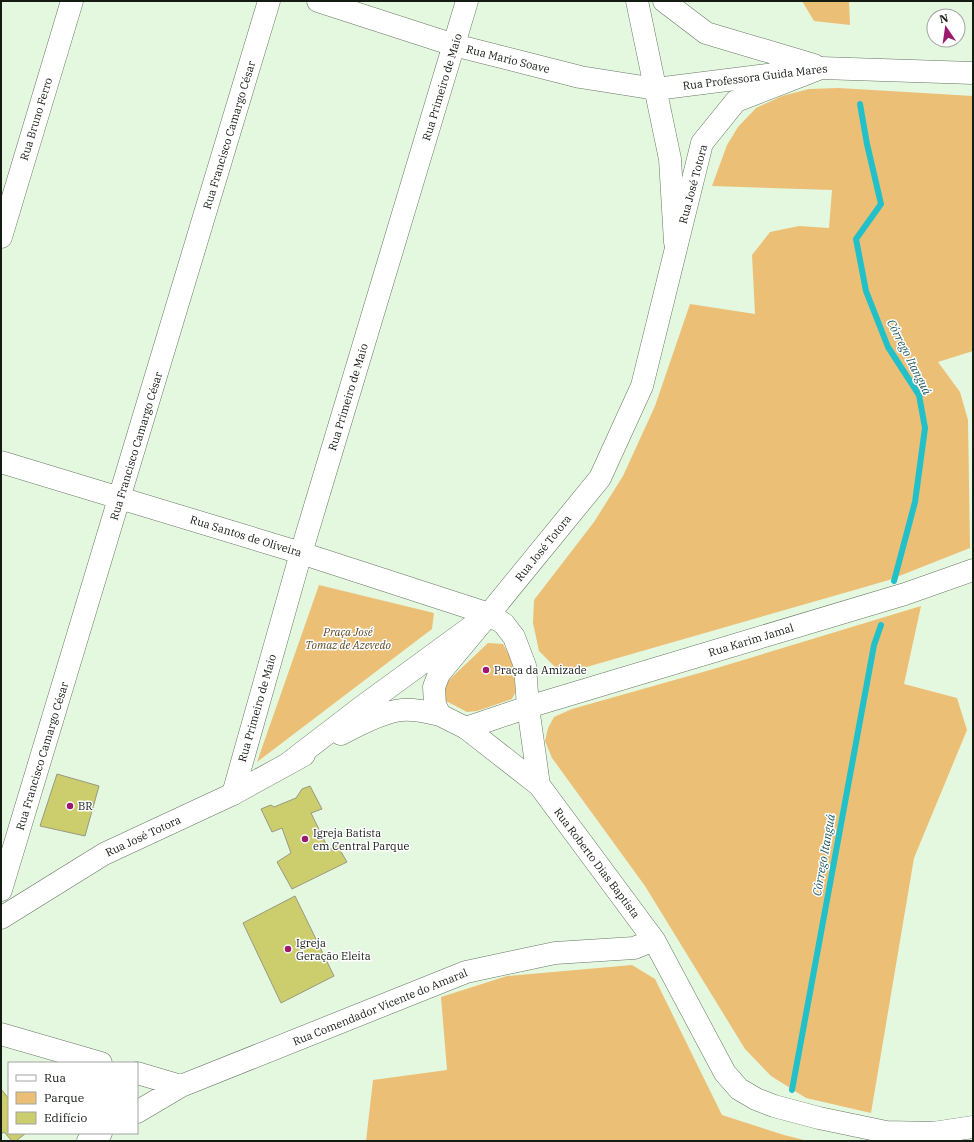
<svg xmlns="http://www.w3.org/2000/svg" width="974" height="1142" viewBox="0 0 974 1142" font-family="'IBM Plex Serif',serif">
  <rect width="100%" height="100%" fill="#e4f8e0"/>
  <path fill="#ecbf77" d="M802 1H849L850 25 814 21Z
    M839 88 973 96V351L938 362 960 392 968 420 970 548 889 580 858 589 583 668 555 667 539 651 533 623 534 600 594 522 623 476 655 406 690 304 755 314 752 255 770 232 799 226 829 228 832 190 712 186 727 145 738 127 756 108 782 96 809 89Z
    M319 585 434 613 432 629 257 762Z
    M921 606 904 684 957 698 967 730 914 858 871 1113 806 1098 771 1076 745 1049 645 886 552 758 545 741 548 728 554 717 572 709 717 668Z
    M488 643 503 644 512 661 516 691 512 699 477 711 467 712 446 701 444 688 450 679Z
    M632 965 655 979 722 1115 784 1135 808 1141H366L373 1080 447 1070 441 997 507 976Z"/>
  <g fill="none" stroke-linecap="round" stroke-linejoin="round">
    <path stroke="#22c0c9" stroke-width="6" d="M860 104 867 144 881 204 856 239 866 291 888 347 919 395 925 428 915 502 894 581
      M792 1090 874 645 881 625"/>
  </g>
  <path fill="#cccd6d" stroke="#98997f" d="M57 774 99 786 85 836 40 826Z
    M310 786 322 809 311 813 329 850 337 845 347 862 292 889 277 862 291 853 282 828 272 832 261 809 271 805 274 807 296 798 302 789Z
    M295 896 334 976 281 1003 243 923Z
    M1 1089 9 1099V1133H26L16 1141H12L4 1132 1 1134Z"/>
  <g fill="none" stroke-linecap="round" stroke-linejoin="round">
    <defs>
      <path id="minor" d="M318 1 454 45 580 77 656 89 806 70
        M637 1 670 159 675 242
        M664 1 706 33 814 65
        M1 237 72 1
        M1 462 301 553 489 614
        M528 707 539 785
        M466 728 539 785 654 940 725 1073 739 1089 756 1099 774 1106 819 1118 886 1132 933 1133 973 1127
        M233 794 301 553 467 1
        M1 890 269 1
        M1 1034 101 1063
        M137 1073 181 1086
        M137 1112 181 1086 466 972 555 953 634 948 654 940
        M88 1141 101 1133"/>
      <path id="major" d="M489 614 504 624 514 637 525 666 528 707 466 728 440 715 435 705 434 687 439 674Z
        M528 707 905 594 973 570
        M341 734C356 726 386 711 402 710 415 709 427 712 440 715
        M290 762 359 709 489 614 600 478 642 386 702 143 736 101 821 68 973 73
        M1 918 104 854 233 794 304 755"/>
    </defs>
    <use href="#minor" stroke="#657661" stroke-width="23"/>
    <use href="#major" stroke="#657661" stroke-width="23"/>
    <use href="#minor" stroke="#fff" stroke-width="22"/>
    <use href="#major" stroke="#fff" stroke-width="22"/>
  </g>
  <g fill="#9c1a6e" stroke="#fff" stroke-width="1.5">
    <circle cx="486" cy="670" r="4"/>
    <circle cx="70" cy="806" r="4"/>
    <circle cx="305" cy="839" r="4"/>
    <circle cx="288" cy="949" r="4"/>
  </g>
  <g text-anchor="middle" stroke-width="3" stroke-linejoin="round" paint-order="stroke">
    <g font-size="11" fill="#141b13" stroke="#fff">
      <text transform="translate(508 59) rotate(14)" y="4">Rua Mario Soave</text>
      <text transform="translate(755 77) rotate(-7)" y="4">Rua Professora Guida Mares</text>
      <text transform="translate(442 87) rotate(-73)" y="4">Rua Primeiro de Maio</text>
      <text transform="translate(36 119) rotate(-73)" y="4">Rua Bruno Ferro</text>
      <text transform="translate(229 135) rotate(-73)" y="4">Rua Francisco Camargo César</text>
      <text transform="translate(693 184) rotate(-75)" y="4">Rua José Totora</text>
      <text transform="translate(348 397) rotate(-73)" y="4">Rua Primeiro de Maio</text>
      <text transform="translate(136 446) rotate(-73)" y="4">Rua Francisco Camargo César</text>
      <text transform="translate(246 536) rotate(17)" y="4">Rua Santos de Oliveira</text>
      <text transform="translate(543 548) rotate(-51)" y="4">Rua José Totora</text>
      <text transform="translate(751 640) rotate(-17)" y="4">Rua Karim Jamal</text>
      <text transform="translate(257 708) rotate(-74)" y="4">Rua Primeiro de Maio</text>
      <text transform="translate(42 756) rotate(-73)" y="4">Rua Francisco Camargo César</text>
      <text transform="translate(143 836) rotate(-25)" y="4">Rua José Totora</text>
      <text transform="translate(597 863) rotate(53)" y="4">Rua Roberto Dias Baptista</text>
      <text transform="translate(380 1007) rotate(-22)" y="4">Rua Comendador Vicente do Amaral</text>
    </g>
    <g font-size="11" font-style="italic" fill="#5e4824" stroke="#fff">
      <text x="348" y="636">Praça José<tspan x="348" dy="13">Tomaz de Azevedo</tspan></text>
    </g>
    <g font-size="11" fill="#141b13" stroke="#fff" text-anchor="start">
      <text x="494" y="674">Praça da Amizade</text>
      <text x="78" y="810">BR</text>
      <text x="313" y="837">Igreja Batista<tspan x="313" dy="13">em Central Parque</tspan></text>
      <text x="296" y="947">Igreja<tspan x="296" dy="13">Geração Eleita</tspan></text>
    </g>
    <g font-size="12" font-style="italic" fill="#1f5a5e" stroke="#fff">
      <text transform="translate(909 357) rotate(63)" y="4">Córrego Itanguá</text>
      <text transform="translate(824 855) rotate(-80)" y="4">Córrego Itanguá</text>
    </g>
  </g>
  <rect width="974" height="1142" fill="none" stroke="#141b13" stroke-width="4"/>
  <rect x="8" y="1062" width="130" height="72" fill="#ffffff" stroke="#a1a4a1"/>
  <rect x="16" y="1075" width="20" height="6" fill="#ffffff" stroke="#a1a4a1"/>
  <text x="44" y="1082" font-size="12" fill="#141b13">Rua</text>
  <rect x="16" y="1092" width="20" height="12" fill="#ecbf77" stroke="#a1a4a1"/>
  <text x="44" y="1102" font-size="12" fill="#141b13">Parque</text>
  <rect x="16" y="1112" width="20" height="12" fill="#cccd6d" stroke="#a1a4a1"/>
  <text x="44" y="1122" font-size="12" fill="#141b13">Edifício</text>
  <g transform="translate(946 28) rotate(347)"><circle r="19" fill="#ffffff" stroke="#a1a4a1"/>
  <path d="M0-3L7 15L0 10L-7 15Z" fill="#9c1a6e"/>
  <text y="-6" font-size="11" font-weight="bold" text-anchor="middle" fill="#141b13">N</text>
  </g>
</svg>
